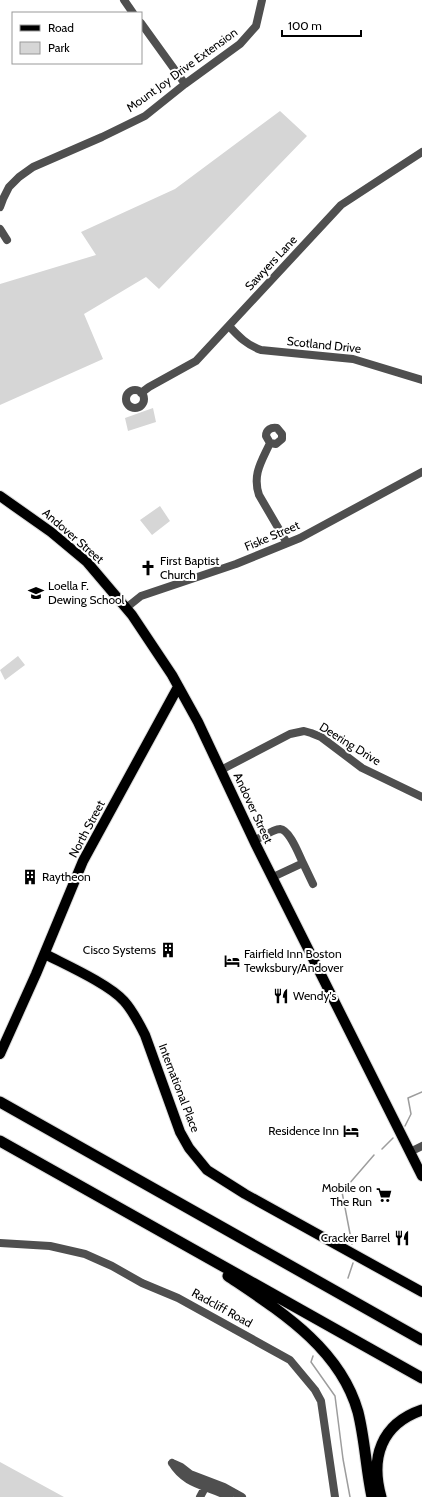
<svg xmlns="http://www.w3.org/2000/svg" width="422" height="1497" viewBox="0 0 422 1497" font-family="Cabin,sans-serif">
  <rect width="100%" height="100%" fill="#fff"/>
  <path fill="#d6d6d6" d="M280 111 307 136 159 289 146 277 84 314 103 359 0 405V284L96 255 81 232 175 189Z
    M153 408 156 422 128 431 125 418Z
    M160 506 170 521 152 535 140 520Z
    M18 656 25 665 5 680 0 670Z
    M0 1462 64 1497H0Z"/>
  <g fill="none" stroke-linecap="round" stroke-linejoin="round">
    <path stroke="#9d9d9d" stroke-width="1.5" d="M405 1126 411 1114 408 1098 422 1092
      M382 1149 393 1138
      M352 1244 342 1192 374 1155
      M348 1278 353 1263
      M313 1356 311 1362 335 1396 343 1459 350 1497"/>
    <defs>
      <path id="major" d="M0 496 51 532 87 562 132 615 172 675 198 722 256 845 422 1176
        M45 954C66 965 109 984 124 1001 133 1011 139 1023 145 1035L180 1132 189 1148 207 1170 245 1194 422 1292
        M0 1054 36 974 83 861 178 687"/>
      <path id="highway" d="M0 1102 422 1340
        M0 1141 422 1378
        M228 1276C280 1311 340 1348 358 1412 365 1440 366 1469 372 1497
        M381 1497C370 1458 381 1424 422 1410"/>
    </defs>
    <use href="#major" stroke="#dbdbdb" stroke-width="12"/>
    <use href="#highway" stroke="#dbdbdb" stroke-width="13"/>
    <path stroke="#4f4f4f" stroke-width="8" d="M124 0 133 13
      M141 23 185 84
      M0 207 3 199 9 187 19 177 33 167 102 137 145 116 185 84 240 44 256 26 262 0
      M0 229 7 240
      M229 326C239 337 247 345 261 350L353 359 422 380
      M126 399a9 9 0 1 1 18 0a9 9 0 1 1-18 0Z
      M141 393 149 387 196 361 341 205 422 152
      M270 443 266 436C266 430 271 427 277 428L282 434V439L276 444 270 443C262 461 252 474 259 495L287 543
      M126 608 141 596 236 564 300 538 422 472
      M221 770 290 734 304 731 311 733 321 737 362 768 422 797
      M254 841C260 838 274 829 280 829 290 830 299 855 303 863L273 877
      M303 863 313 884
      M410 1152 422 1146
      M0 1243 50 1246 85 1254 112 1266 142 1283 178 1298 290 1360 315 1390 321 1401 335 1497
      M172 1463 181 1467 190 1474 224 1487 242 1497
      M172 1463C186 1486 207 1485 229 1497
      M200 1497 207 1484"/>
    <use href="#major" stroke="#000" stroke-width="10"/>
    <use href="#highway" stroke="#000" stroke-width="11"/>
  </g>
  <defs>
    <symbol id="church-bare" viewBox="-9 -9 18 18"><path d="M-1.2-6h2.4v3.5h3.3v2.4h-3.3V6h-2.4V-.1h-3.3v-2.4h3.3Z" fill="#000" stroke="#fff" stroke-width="2.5" paint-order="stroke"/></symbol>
    <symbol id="school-bare" viewBox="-9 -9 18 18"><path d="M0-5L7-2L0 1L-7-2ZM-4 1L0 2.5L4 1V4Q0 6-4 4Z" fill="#000" stroke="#fff" stroke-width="2.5" paint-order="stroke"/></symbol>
    <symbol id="building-bare" viewBox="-9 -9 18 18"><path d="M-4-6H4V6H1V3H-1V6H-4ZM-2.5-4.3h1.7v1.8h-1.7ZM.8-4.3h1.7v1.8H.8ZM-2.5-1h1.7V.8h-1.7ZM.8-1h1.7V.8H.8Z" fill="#000" stroke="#fff" stroke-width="2.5" paint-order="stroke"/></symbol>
    <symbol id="hotel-bare" viewBox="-9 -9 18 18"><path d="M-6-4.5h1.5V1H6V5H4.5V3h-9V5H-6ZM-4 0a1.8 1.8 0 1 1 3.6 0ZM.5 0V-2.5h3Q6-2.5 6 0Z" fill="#000" stroke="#fff" stroke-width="2.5" paint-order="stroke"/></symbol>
    <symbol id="restaurant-bare" viewBox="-9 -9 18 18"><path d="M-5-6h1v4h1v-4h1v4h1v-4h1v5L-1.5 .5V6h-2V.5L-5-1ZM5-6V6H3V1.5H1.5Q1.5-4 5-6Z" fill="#000" stroke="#fff" stroke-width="2.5" paint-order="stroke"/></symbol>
    <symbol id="supermarket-bare" viewBox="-9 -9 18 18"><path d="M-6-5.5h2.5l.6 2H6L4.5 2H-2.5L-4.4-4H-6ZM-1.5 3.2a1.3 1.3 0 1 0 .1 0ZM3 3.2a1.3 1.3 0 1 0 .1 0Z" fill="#000" stroke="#fff" stroke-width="2.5" paint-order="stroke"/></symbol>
  </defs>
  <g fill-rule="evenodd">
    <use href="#church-bare" x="137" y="557" width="22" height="22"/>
    <use href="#school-bare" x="25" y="582" width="22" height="22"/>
    <use href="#building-bare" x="19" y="866" width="22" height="22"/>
    <use href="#building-bare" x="157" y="939" width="22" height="22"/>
    <use href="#hotel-bare" x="221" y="950" width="22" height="22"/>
    <use href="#restaurant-bare" x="270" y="985" width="22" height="22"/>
    <use href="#hotel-bare" x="340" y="1120" width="22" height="22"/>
    <use href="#supermarket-bare" x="373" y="1184" width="22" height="22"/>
    <use href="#restaurant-bare" x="391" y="1227" width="22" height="22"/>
  </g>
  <g text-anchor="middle" stroke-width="4" stroke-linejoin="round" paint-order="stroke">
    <g font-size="12" fill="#000" stroke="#fff">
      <text transform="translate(182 70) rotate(-36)" y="4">Mount Joy Drive Extension</text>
      <text transform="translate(271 263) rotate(-47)" y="4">Sawyers Lane</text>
      <text transform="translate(324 345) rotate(6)" y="4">Scotland Drive</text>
      <text transform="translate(73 536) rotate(41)" y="4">Andover Street</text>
      <text transform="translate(272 536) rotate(-23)" y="4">Fiske Street</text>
      <text transform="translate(350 744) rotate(32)" y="4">Deering Drive</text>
      <text transform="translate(253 808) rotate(65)" y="4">Andover Street</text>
      <text transform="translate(87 829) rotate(-62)" y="4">North Street</text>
      <text transform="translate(179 1088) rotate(69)" y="4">International Place</text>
      <text transform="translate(222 1308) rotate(29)" y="4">Radcliff Road</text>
    </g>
    <g font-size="12" fill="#000" stroke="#fff" text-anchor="start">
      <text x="160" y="565">First Baptist<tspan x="160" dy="14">Church</tspan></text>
      <text x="48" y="590">Loella F.<tspan x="48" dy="14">Dewing School</tspan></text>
      <text x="42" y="881">Raytheon</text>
      <text x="156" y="954" text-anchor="end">Cisco Systems</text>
      <text x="244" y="958">Fairfield Inn Boston<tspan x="244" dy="14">Tewksbury/Andover</tspan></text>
      <text x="293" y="1000">Wendy's</text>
      <text x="339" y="1135" text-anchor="end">Residence Inn</text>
      <text x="372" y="1192" text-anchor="end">Mobile on<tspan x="372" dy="14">The Run</tspan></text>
      <text x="390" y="1242" text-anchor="end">Cracker Barrel</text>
    </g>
  </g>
  <rect x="12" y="12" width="130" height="52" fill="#ffffff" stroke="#999999"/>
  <rect x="20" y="25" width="20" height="6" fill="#000000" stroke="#999999"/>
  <text x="48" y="32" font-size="12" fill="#000000">Road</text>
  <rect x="20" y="42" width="20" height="12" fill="#d6d6d6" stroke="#999999"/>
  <text x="48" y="52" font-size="12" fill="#000000">Park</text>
  <path d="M282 30v6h79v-6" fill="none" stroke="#000000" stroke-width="2"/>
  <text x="288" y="30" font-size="12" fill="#000000" stroke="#ffffff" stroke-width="3" paint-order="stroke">100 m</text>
</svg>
